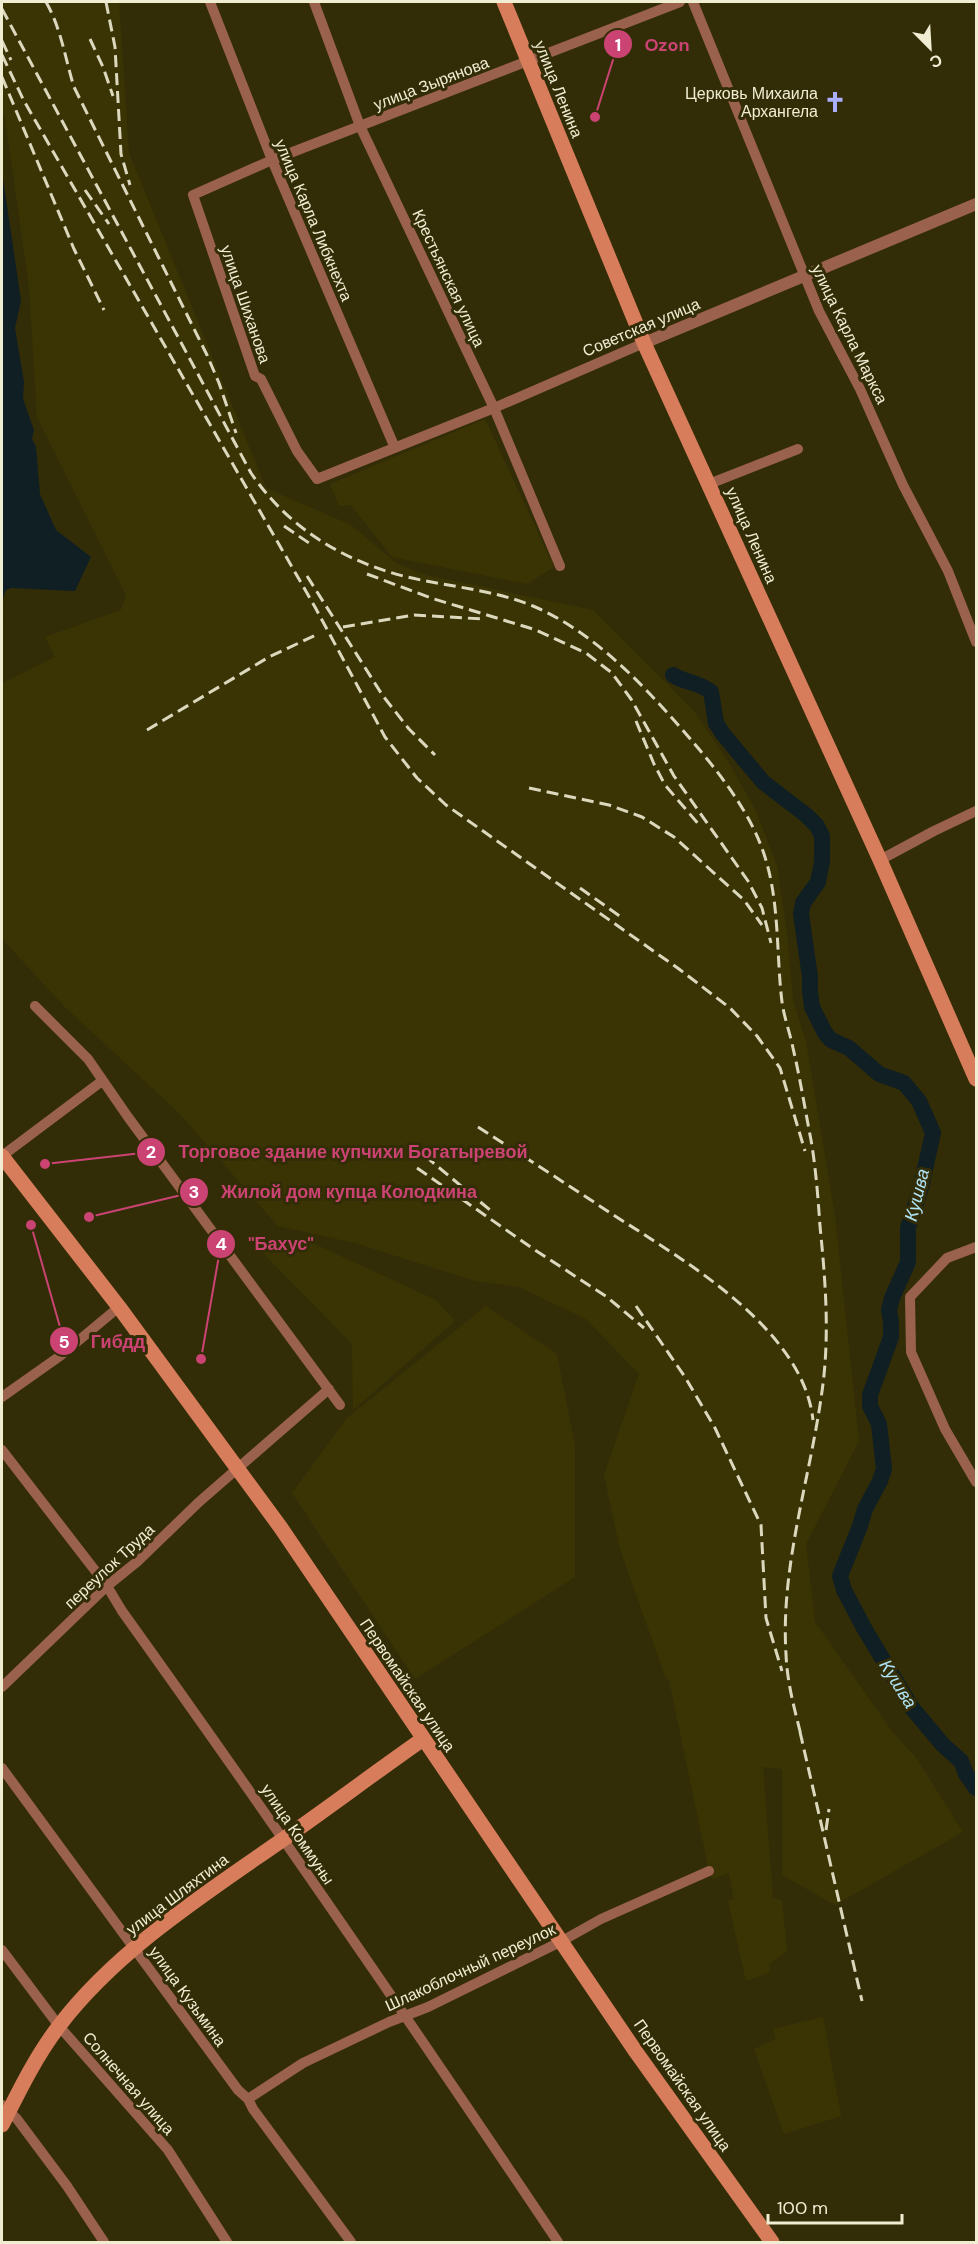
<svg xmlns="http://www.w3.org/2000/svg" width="978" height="2244" viewBox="0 0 978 2244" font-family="'DM Sans',sans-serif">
  <rect width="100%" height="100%" fill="#332d07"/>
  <path fill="#3a3405" d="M2 2H119L129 153 266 488 351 525 396 563 426 575 593 610 693 710 726 758 756 811 777 866 787 934 793 1000 806 1042 835 1217 859 1441 806 1544 815 1622 894 1734 915 1756 963 1832 835 1905 782 1875V1769L763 1767 773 1898 782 1900 787 1951 769 1964 770 1972 746 1981 728 1901 734 1899 729 1873 712 1879 709 1871 669 1680 666 1679 620 1549 604 1475 639 1374 586 1319 519 1287 475 1281 355 1243 278 1226 178 1112 65 1007 2 939V683L55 657 45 637 121 610 126 595 37 417 29 286 5 118 2 110Z
    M485 419 554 567 527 584 392 557 351 505 339 506 330 484Z
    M306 1240 436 1300 455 1321 353 1410 352 1344 257 1247Z
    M486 1306 557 1354 575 1446V1577L415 1679 292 1493 347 1418Z
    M823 2017 841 2116 784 2134 754 2049 776 2039 773 2029Z"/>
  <path fill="#0f1f24" d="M2 171 21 301 15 328 24 382 23 399 34 430 32 439 36 447 40 494 56 530 91 557 75 591 11 588 6 590C0 602 5 615 2 627Z"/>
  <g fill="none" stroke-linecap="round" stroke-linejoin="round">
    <path stroke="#0f1f24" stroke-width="16" d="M673 675C685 683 699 682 711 692L716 723 723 734 763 782 806 815 817 826 822 836V862L818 882 803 903 801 914 810 977V992L812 1007 825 1033 831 1040 849 1048 879 1074 904 1083 919 1101 933 1133 921 1187 908 1228V1262L892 1298 889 1310 891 1322V1337L870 1395V1406L879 1424 884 1469 880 1481 865 1509 860 1526 840 1576 844 1590 864 1628 912 1708 943 1745 961 1761 966 1774 976 1788"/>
    <path stroke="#9a614c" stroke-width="10" d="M210 2 272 160 395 448
      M314 2 360 126 494 408 560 566
      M693 2 819 311 860 389 903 485 948 571 976 642
      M644 343 494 408 317 479 297 451 261 379 255 376 193 195 272 160 680 2
      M709 484 798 449
      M880 860 934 831 976 811
      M35 1006 88 1059 128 1117 340 1405
      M2 1156 102 1081
      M976 1247 947 1258 910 1297 911 1352 945 1429 976 1482
      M2 1397 60 1356 119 1307
      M2 1450 107 1586 122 1611C271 1819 416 2030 558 2242
      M2 1687 107 1586 138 1561 199 1502 329 1389
      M2 1768 238 2090 248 2099 253 2109 351 2242
      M2 1950 59 2026 168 2150 227 2242
      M248 2099 303 2063 389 2022 428 2007 562 1941 601 1919 709 1871
      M2 2105 17 2119 67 2186 104 2242"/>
    <path stroke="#9a614c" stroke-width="12" d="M644 343 976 204"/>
    <path stroke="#d77d5b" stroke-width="15" d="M504 2 644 343 880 860 976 1079
      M2 1156 119 1307 281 1528 636 2052 772 2242
      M2 2125C19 2091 36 2056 59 2026 114 1953 200 1897 275 1845 324 1811 373 1774 423 1739"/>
    <path stroke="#dbd8bd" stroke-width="3" stroke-dasharray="12 6" stroke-linecap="butt" d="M46 2C61 28 65 58 74 87L207 355 219 383 236 433
      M106 2 115 47 121 154 130 185
      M2 9 251 473C292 534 356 568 426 581 462 588 499 592 533 606 598 634 648 690 693 742 721 775 751 814 764 854 780 902 776 953 782 1002 784 1017 790 1033 793 1048 800 1078 805 1109 811 1140 816 1169 818 1198 820 1226 825 1276 829 1325 824 1375 814 1468 780 1560 786 1654 787 1683 795 1711 802 1739
      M90 39 103 67 113 96
      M2 41 11 60
      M2 55 24 101 315 607 385 737 417 778 446 805 679 969 730 1008 757 1036 780 1068 805 1151
      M2 77 74 249 104 310
      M85 190 109 224
      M284 526 309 543
      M367 574 431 598 536 630 586 653 612 673 631 699 674 776 748 881 762 908 771 943
      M307 576 383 696 409 729 435 755
      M343 627 414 615 483 619
      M636 721 654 764 665 785 701 827
      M147 730 269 657 316 635
      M529 788 609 805 642 817 674 837 744 900 762 925
      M580 888 621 917
      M478 1127C523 1156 568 1185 612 1214 683 1260 803 1328 813 1420
      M425 1156 490 1210
      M417 1168 535 1250 607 1297 644 1328
      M636 1306 685 1377 715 1428 761 1525 766 1618 782 1671
      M800 1732 862 2001
      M826 1830 829 1809"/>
  </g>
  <defs>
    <symbol id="church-bare" viewBox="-9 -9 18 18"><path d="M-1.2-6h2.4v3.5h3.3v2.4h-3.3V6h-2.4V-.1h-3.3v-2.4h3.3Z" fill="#abaffb" stroke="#332d07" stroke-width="2.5" paint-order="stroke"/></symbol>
  </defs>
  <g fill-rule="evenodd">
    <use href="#church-bare" x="820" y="87" width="30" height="30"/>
  </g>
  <g text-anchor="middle" stroke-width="6" stroke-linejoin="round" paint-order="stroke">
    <g font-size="16" fill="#f0edd3" stroke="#332d07">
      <text transform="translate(431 83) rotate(-21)" y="6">улица Зырянова</text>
      <text transform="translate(559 89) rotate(68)" y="6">улица Ленина</text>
      <text transform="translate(314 220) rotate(67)" y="6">улица Карла Либкнехта</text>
      <text transform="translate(449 278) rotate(65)" y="6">Крестьянская улица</text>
      <text transform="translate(246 304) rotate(71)" y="6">улица Шиханова</text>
      <text transform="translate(641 327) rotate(-23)" y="6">Советская улица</text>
      <text transform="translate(850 334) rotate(64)" y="6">улица Карла Маркса</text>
      <text transform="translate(752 535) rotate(66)" y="6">улица Ленина</text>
      <text transform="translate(109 1566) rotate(-43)" y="6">переулок Труда</text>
      <text transform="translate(408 1685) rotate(56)" y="6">Первомайская улица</text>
      <text transform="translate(298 1834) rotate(56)" y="6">улица Коммуны</text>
      <text transform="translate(177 1894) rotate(-37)" y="6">улица Шляхтина</text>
      <text transform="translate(470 1967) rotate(-25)" y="6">Шлакоблочный переулок</text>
      <text transform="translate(188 1996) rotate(54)" y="6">улица Кузьмина</text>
      <text transform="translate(129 2083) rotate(49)" y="6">Солнечная улица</text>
      <text transform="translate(683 2085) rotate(55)" y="6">Первомайская улица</text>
    </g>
    <g font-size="16" fill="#f0edd3" stroke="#332d07" text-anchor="end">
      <text x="818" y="99">Церковь Михаила<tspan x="818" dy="18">Архангела</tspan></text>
    </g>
    <g font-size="18" font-style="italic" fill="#afe4f7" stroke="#332d07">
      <text transform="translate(917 1195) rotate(-76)" y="6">Кушва</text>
      <text transform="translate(898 1684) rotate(58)" y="6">Кушва</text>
    </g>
  </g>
  <path fill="none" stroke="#cb4373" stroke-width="2" d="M595 117L618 44M45 1164L151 1152M89 1217L194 1192M201 1359L221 1244M31 1225L64 1341"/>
  <g fill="#cb4373" stroke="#332d07" stroke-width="2">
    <circle cx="595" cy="117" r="6"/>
    <circle cx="45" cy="1164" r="6"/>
    <circle cx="89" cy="1217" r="6"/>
    <circle cx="201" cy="1359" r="6"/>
    <circle cx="31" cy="1225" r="6"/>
    <circle cx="618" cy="44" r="15"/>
    <circle cx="151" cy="1152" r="15"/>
    <circle cx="194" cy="1192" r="15"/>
    <circle cx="221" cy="1244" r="15"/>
    <circle cx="64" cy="1341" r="15"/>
  </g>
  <g font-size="18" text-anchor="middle" font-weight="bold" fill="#fff">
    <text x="618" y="51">1</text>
    <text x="151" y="1158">2</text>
    <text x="194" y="1198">3</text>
    <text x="221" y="1250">4</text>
    <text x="64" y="1348">5</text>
  </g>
  <g font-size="18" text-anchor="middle" font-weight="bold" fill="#cb4373" stroke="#332d07" stroke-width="6" stroke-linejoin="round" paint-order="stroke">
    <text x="667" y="51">Ozon</text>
    <text x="353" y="1158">Торговое здание купчихи Богатыревой</text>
    <text x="349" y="1198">Жилой дом купца Колодкина</text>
    <text x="281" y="1250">"Бахус"</text>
    <text x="118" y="1348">Гибдд</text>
  </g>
  <rect width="978" height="2244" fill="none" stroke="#f0edd3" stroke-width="6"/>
  <g transform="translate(930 48) rotate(156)" stroke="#332d07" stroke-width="4.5" paint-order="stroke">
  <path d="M0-4.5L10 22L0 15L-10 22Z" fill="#f0edd3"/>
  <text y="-9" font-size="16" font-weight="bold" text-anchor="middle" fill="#f0edd3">С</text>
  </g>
  <path d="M768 2214v9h134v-9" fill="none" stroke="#f0edd3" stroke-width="3"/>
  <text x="777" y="2214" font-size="18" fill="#f0edd3" stroke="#332d07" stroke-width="4.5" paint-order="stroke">100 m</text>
</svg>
